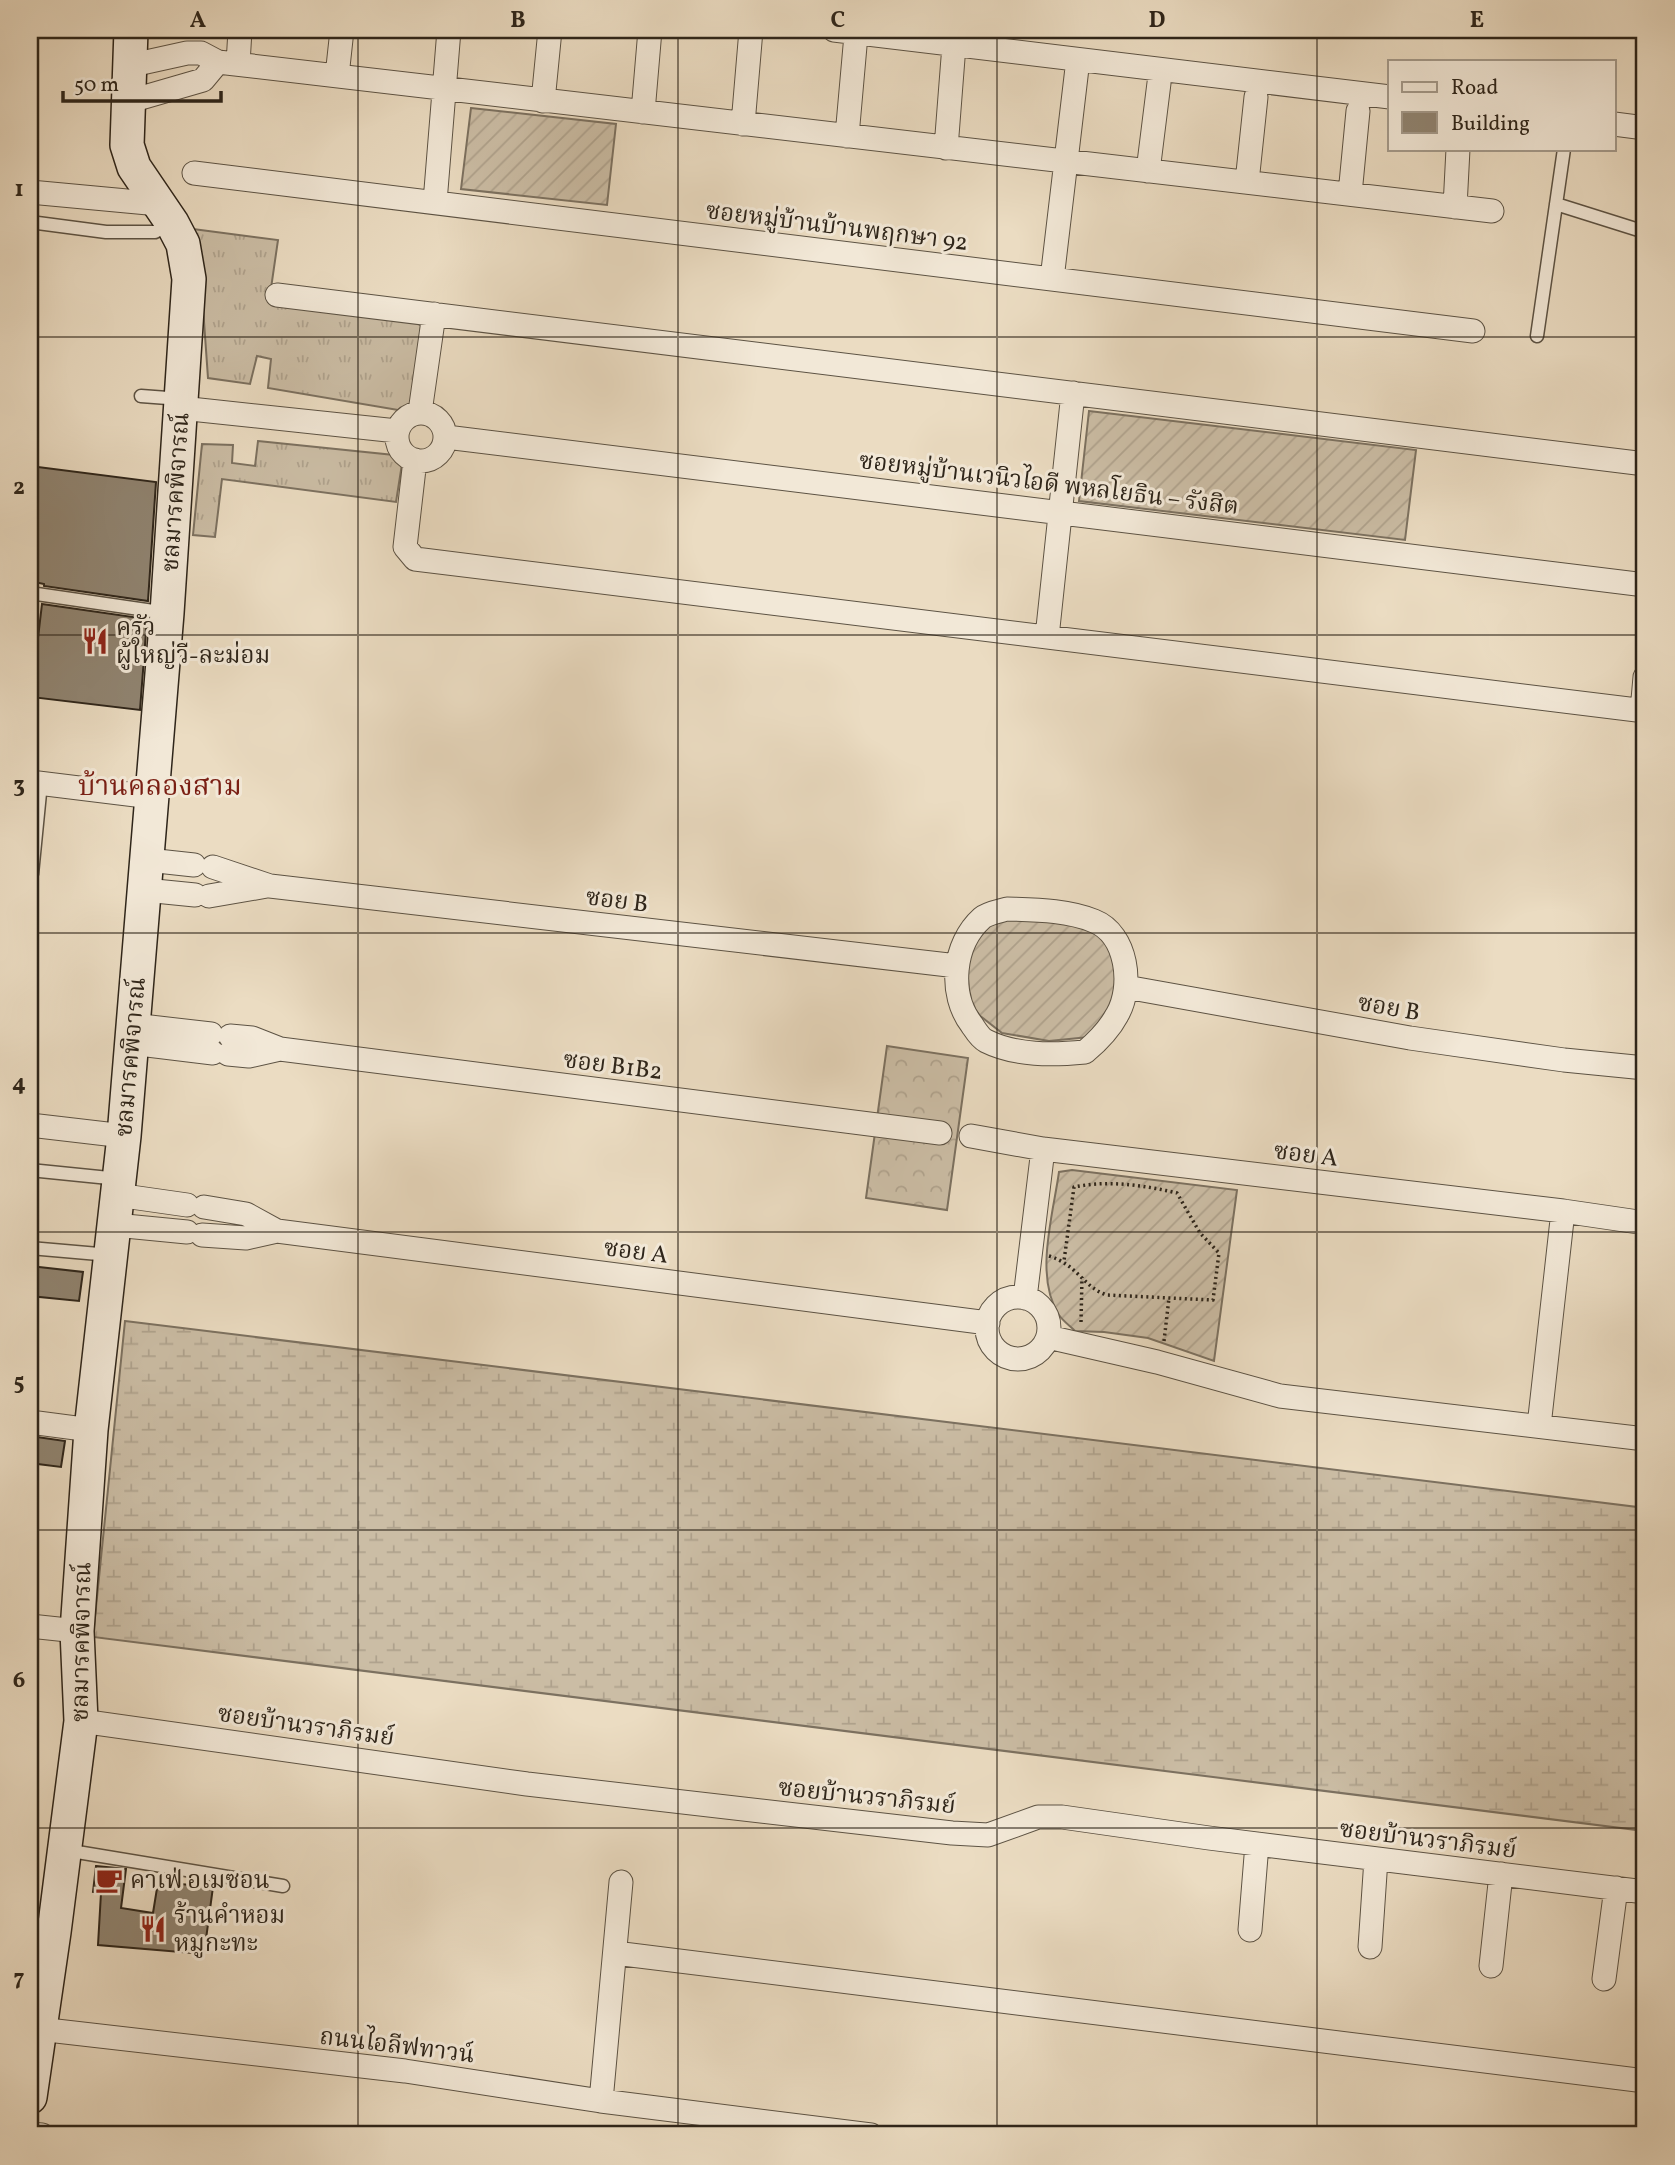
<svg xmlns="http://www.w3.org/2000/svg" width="1675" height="2165" viewBox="0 0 1675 2165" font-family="Vollkorn,'Noto Serif Thai',serif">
  <defs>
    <pattern id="grass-tufts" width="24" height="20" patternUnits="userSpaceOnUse" patternTransform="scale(1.75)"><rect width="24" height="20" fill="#cbbda5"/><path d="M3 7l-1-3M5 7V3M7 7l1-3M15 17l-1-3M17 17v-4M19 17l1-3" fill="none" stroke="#afa28d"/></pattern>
    <pattern id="forest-crowns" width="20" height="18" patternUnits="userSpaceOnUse" patternTransform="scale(1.75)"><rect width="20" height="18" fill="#cbbda5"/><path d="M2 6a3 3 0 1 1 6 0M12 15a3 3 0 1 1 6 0" fill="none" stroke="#afa28d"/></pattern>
    <pattern id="wetland-marsh" width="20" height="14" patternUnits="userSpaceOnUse" patternTransform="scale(1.75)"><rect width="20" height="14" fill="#cbbda5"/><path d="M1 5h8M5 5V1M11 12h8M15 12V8" fill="none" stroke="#afa28d"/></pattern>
    <pattern id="garden-furrows" width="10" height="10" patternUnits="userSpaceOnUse" patternTransform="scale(1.75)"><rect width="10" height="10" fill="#cbbda5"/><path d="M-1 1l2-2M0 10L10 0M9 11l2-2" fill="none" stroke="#afa28d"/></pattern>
  </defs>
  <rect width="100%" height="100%" fill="#ebdcc2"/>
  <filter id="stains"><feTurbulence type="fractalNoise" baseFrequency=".00286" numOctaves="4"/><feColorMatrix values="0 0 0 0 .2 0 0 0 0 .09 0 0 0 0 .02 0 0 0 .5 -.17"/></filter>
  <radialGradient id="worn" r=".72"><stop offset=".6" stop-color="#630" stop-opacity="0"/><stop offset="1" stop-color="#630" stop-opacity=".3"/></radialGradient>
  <path fill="url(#grass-tufts)" stroke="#7c7160" stroke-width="2" d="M193 229 278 240 269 302 412 318 421 326 411 406 398 410 268 388 271 359 257 356 250 384 208 378 199 251Z
    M258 441 394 455 402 464 396 502 222 479 215 537 193 535 202 444 233 445 232 463 255 466Z"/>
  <path fill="url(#forest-crowns)" stroke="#7c7160" stroke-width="2" d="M887 1046 968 1058 947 1210 866 1198Z"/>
  <path fill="url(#wetland-marsh)" stroke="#7c7160" stroke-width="2" d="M125 1321 1645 1508V1831L93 1637Z"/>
  <path fill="url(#garden-furrows)" stroke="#7c7160" stroke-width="2" d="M471 108 616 124 607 205 461 189Z
    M1089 411 1416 450 1405 540 1079 501Z
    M989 919C1016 920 1093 918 1109 942 1116 951 1119 977 1121 989L1089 1037 1049 1041 1002 1033 979 1015 969 1000 966 950Z
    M1072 1170 1237 1190 1214 1361 1148 1338 1104 1332 1075 1331C1070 1326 1063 1321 1059 1315 1034 1277 1053 1215 1059 1172Z"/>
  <path fill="#908471" stroke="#2e251a" stroke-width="2" d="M30 466 156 482 148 601 44 586V584L30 581Z
    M42 604 147 619 140 710 31 697Z
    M30 1266 83 1272 79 1301 30 1296Z
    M30 1436 65 1441 61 1467 30 1463Z
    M96 1866 126 1869 121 1908 153 1913 158 1882 213 1887 204 1954 98 1945 101 1893 93 1892Z"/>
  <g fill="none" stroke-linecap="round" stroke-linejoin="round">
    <defs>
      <path id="lane" d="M1556 204 1645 232
        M30 222 106 232H155L172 223
        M1537 336 1564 149
        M141 396 181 399
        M30 593 167 613
        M32 874 41 783
        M30 1170 119 1179
        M30 1248 110 1255
        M65 1850 283 1886"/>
      <path id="street" d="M834 30 1390 97
        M238 64 240 30
        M128 66 187 53H201L218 62 1492 211
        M337 76 342 30
        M543 101 550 30
        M127 102 203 80 218 62
        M643 112 650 30
        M743 124 751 30
        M1614 124 1645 128
        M847 136 855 46
        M946 148 953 58
        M1148 171 1159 83
        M194 173 1473 331
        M1247 182 1256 97
        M30 192 159 204
        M1350 194 1358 111
        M435 202 449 30
        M1455 207 1458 149
        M1052 279 1077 68
        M277 295 1645 464
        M181 408 397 431
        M420 412 434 314
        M397 437a24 24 0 1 1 48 0a24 24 0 1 1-48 0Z
        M446 437 1645 585
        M415 460 405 547 415 559 1645 711
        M1047 637 1073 393
        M1642 711 1645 677
        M30 782 152 797
        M148 860 194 865
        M213 867 270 886 957 966
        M145 890 195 895
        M209 896 267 886
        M1007 909C1035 910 1067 910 1094 921 1127 934 1134 986 1117 1015 1109 1030 1098 1041 1085 1052 1053 1055 1016 1056 986 1041 980 1038 976 1031 972 1025 948 994 953 944 982 918 988 913 1000 911 1007 909Z
        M1126 987 1410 1038 1564 1060 1645 1068
        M133 1025 211 1034
        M230 1036 252 1038 280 1049 940 1133
        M131 1043 213 1053
        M228 1054 249 1056 280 1049
        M30 1125 124 1136
        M971 1136 1043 1149 1563 1211 1645 1223
        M117 1195 187 1205
        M204 1207 246 1214 277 1231 988 1323
        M115 1225 187 1232
        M202 1235 246 1238 277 1231
        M987 1328a31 31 0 1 1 62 0a31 31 0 1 1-62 0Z
        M1025 1298 1043 1149
        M1048 1337 1157 1362 1280 1396 1645 1439
        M30 1422 91 1430
        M1539 1426 1563 1211
        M30 1626 77 1631
        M81 1721 527 1784 952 1833 988 1835 1038 1817H1062L1209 1838 1645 1892
        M30 1929 54 1932
        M1250 1930 1257 1844
        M1370 1947 1376 1859
        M615 1953 1645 2081
        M1491 1966 1501 1874
        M1604 1979 1616 1888
        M39 2029 405 2071 601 2101 621 1882
        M601 2101 871 2135
        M30 2134 42 2135"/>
      <path id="secondary" d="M30 2097 54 1932 81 1721 77 1631 91 1430 124 1136 167 613 189 279 183 244 172 223 134 167 127 145 131 30"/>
    </defs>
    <use href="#lane" stroke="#5d5344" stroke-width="15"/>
    <use href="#street" stroke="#5d5344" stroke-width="25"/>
    <use href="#secondary" stroke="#2e251a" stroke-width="36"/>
    <path stroke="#2e251a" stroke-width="3.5" stroke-dasharray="2 3.5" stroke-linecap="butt" d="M1049 1256C1078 1265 1084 1288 1107 1295L1213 1300 1219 1253 1200 1233 1177 1193C1143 1185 1108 1180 1074 1187L1064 1261
      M1081 1322 1082 1277
      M1164 1341 1169 1298"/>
    <use href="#lane" stroke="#f2e8d7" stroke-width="12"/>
    <use href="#street" stroke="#f2e8d7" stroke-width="23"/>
    <use href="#secondary" stroke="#f2e8d7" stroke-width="33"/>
  </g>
  <path fill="none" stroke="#2e251a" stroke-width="2" stroke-opacity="0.55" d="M358 30V2135M678 30V2135M997 30V2135M1317 30V2135M30 337H1645M30 635H1645M30 933H1645M30 1232H1645M30 1530H1645M30 1828H1645"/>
  <defs>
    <symbol id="restaurant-bare" viewBox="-9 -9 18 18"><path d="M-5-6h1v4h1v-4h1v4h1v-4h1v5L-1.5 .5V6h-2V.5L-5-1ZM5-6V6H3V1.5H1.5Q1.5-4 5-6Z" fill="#8f2418" stroke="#f2e8d7" stroke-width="2.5" paint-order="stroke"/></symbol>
    <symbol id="cafe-bare" viewBox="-9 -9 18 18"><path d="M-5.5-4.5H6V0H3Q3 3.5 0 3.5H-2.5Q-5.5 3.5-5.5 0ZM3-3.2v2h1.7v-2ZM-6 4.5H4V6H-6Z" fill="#8f2418" stroke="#f2e8d7" stroke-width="2.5" paint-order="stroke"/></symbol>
  </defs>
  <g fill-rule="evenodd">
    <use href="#restaurant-bare" x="76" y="622" width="38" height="38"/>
    <use href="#cafe-bare" x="90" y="1861" width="38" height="38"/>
    <use href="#restaurant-bare" x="134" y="1910" width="38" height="38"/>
  </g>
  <g text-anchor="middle" stroke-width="6" stroke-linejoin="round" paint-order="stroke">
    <g font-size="24" fill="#2e251a" stroke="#f2e8d7">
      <text transform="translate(837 226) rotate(7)" y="8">ซอยหมู่บ้านบ้านพฤกษา 92</text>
      <text transform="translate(1049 483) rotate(7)" y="8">ซอยหมู่บ้านเวนิวไอดี พหลโยธิน – รังสิต</text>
      <text transform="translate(175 492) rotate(-86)" y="8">ชลมารคพิจารณ์</text>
      <text transform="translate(617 900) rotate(7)" y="8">ซอย B</text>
      <text transform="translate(1389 1007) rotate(10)" y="8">ซอย B</text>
      <text transform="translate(130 1057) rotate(-85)" y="8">ชลมารคพิจารณ์</text>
      <text transform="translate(613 1065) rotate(7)" y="8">ซอย B1B2</text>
      <text transform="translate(1306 1154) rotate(7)" y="8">ซอย A</text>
      <text transform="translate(636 1251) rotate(7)" y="8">ซอย A</text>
      <text transform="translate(81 1642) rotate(-89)" y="8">ชลมารคพิจารณ์</text>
      <text transform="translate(306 1725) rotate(8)" y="8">ซอยบ้านวราภิรมย์</text>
      <text transform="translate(867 1796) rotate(6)" y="8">ซอยบ้านวราภิรมย์</text>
      <text transform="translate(1428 1839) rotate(7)" y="8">ซอยบ้านวราภิรมย์</text>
      <text transform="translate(397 2045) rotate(7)" y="8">ถนนไอลีฟทาวน์</text>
    </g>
    <g font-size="24" fill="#2e251a" stroke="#f2e8d7" text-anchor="start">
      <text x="116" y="635">ครัว<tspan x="116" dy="28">ผู้ใหญ่วี-ละม่อม</tspan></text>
      <text x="130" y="1888">คาเฟ่ อเมซอน</text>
      <text x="174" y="1923">ร้านคำหอม<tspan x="174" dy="28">หมูกะทะ</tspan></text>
    </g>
    <g font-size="28" fill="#7a1f14" stroke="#f2e8d7">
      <text x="160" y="795">บ้านคลองสาม</text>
    </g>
  </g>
  <rect width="1675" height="2165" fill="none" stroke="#ebdcc2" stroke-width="77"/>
  <rect x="1388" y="60" width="228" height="91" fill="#f2e8d7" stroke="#a49a8b" stroke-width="2"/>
  <rect x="1402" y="82" width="35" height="10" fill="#f2e8d7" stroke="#a49a8b" stroke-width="2"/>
  <text x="1451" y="94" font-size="21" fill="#2e251a">Road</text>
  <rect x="1402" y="112" width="35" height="21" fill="#908471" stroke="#a49a8b" stroke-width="2"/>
  <text x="1451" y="130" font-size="21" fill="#2e251a">Building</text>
  <path d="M63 91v10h158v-10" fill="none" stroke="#2e251a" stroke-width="3.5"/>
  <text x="74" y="91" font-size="21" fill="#2e251a" stroke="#f2e8d7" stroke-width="5" paint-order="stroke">50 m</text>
  <rect x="38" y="38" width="1598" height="2088" fill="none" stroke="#2e251a" stroke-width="2.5"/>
  <g font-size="23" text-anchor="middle" font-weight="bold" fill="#2e251a">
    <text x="198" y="27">A</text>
    <text x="518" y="27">B</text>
    <text x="838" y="27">C</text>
    <text x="1157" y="27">D</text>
    <text x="1477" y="27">E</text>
    <text x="19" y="196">1</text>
    <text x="19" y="494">2</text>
    <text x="19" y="792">3</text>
    <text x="19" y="1090">4</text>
    <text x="19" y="1389">5</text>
    <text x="19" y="1687">6</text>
    <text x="19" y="1985">7</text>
  </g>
  <rect width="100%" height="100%" filter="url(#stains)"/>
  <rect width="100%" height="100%" fill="url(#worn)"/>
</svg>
